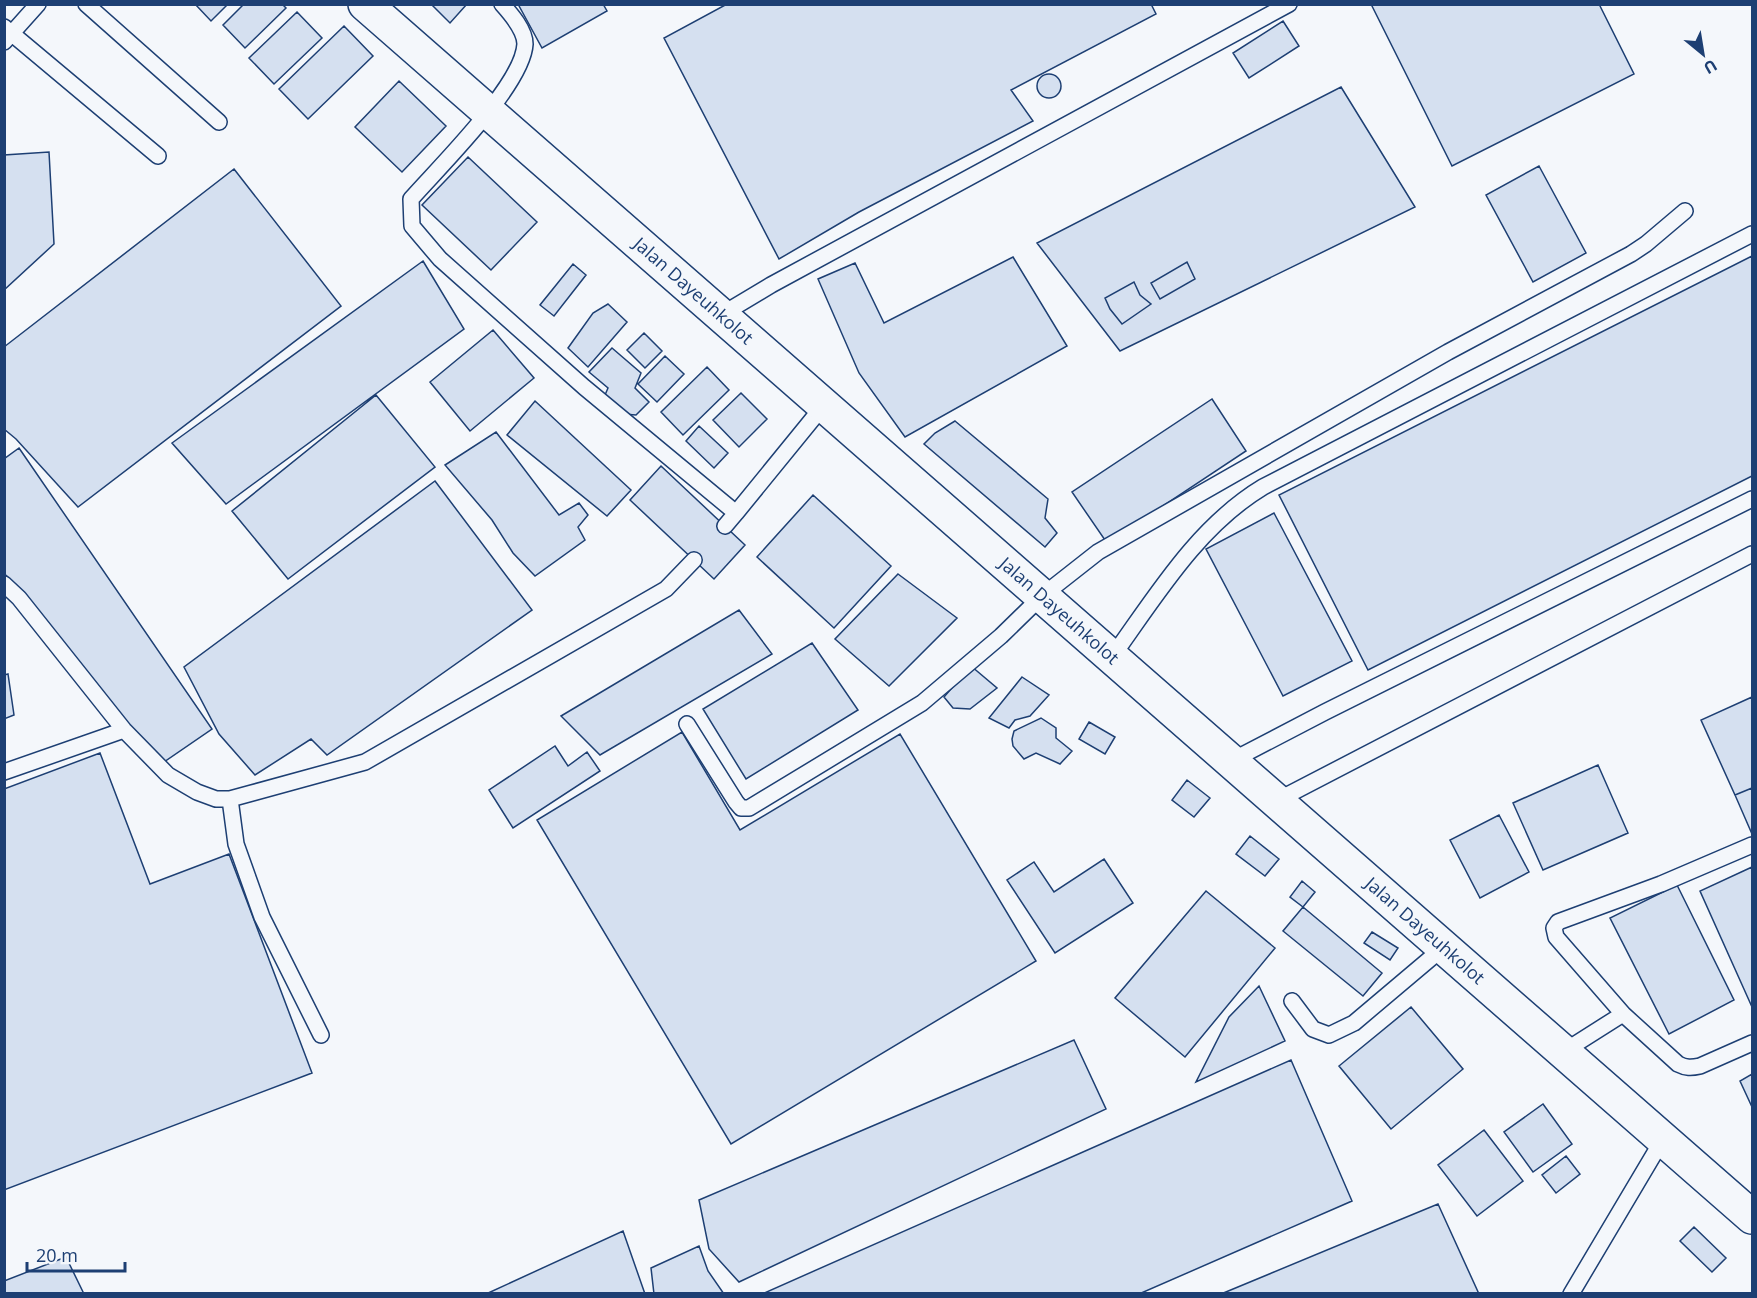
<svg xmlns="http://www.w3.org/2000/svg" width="1757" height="1298" viewBox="0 0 1757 1298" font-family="'Open Sans',sans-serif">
  <rect width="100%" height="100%" fill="#f4f7fb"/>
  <path fill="#d5e0f0" stroke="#1d3f73" stroke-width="1.5" d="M195 4H228L211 21Z
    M244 4H282L286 8 245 48 223 25Z
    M431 4H467L450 23Z
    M518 4H603L607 11 542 48Z
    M727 4H1151L1156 14 1011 90 1033 121 859 212 779 259 664 38Z
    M1371 4H1599L1634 74 1452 166Z
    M297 12 322 38 274 84 249 58Z
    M1283 21 1299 46 1249 78 1233 53Z
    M344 26 373 56 308 119 279 89Z
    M1037 86a12 12 0 1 1 24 0a12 12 0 1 1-24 0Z
    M399 81 446 126 402 172 355 127Z
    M1341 87 1415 207 1120 351 1037 243Z
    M49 152 54 244 4 290V155Z
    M468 157 537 222 491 270 422 205Z
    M1539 166 1586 253 1533 282 1486 195Z
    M234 169 341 306 78 507 16 439 4 429V347Z
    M1752 256V476L1368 670 1279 495Z
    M1013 257 1067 346 905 437 859 373 818 279 855 263 884 323Z
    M423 261 464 329 226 504 172 443Z
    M1187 262 1195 279 1160 299 1151 283Z
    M573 264 586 275 554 316 540 305Z
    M1134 282 1140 295 1151 304 1122 324 1110 309 1105 298Z
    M608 304 627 322 588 367 568 348 593 313Z
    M493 330 534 378 470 431 430 382Z
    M644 333 662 351 645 368 627 350Z
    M612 348 641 373 635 388 649 402 636 415 623 414 605 395 608 388 589 372Z
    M665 356 684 374 657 402 638 384Z
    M707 367 729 390 683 435 661 412Z
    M741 393 767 419 739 447 713 420Z
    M376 395 435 467 288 579 232 511Z
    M1212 399 1246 451 1107 543 1072 492Z
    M535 401 631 490 607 516 507 435Z
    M955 421 1048 499 1045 518 1057 533 1045 547 924 444 935 433Z
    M699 426 728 453 714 468 686 441Z
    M496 432 559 515 579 503 588 515 578 527 585 540 535 576 513 553 492 520 445 465Z
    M19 448 212 729 161 764 4 573V459Z
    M661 466 745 545 714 579 630 500Z
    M435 481 532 610 327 755 311 739 255 775 219 734 184 667Z
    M813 495 891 566 834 628 757 557Z
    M1274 513 1352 661 1283 696 1206 549Z
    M898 574 957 618 889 686 835 639Z
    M739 610 772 654 600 755 561 716Z
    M812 643 858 710 746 779 703 709Z
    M971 666 997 688 970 709 953 708 944 697Z
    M8 674 14 715 4 719V675Z
    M1022 677 1049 695 1030 716 1015 720 1009 728 989 718Z
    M1752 697V788L1735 795 1701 720Z
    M1041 718 1056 728V738L1072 751 1060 764 1036 753 1024 759 1013 746 1012 739 1014 731Z
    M1089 722 1115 737 1105 754 1079 739Z
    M682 732 740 830 900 734 1036 961 731 1144 537 820Z
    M555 746 568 766 587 752 600 771 513 828 489 790Z
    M100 753 150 884 229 854 312 1073 4 1190V789Z
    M1598 765 1628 833 1543 870 1513 803Z
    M1187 780 1210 798 1194 817 1172 800Z
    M1752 788V834L1735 795Z
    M1499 815 1529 872 1480 898 1450 840Z
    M1250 836 1279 859 1265 876 1236 854Z
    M1104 859 1133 903 1055 953 1007 880 1034 862 1054 892Z
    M1752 867V1007L1700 891Z
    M1302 881 1315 892 1303 907 1290 897Z
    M1677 885 1734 1000 1669 1034 1610 918Z
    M1206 891 1275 948 1185 1057 1115 998Z
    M1303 907 1382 973 1363 996 1283 931Z
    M1372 932 1398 948 1390 960 1364 943Z
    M1259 986 1285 1041 1196 1082 1229 1017Z
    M1411 1007 1463 1069 1391 1129 1339 1066Z
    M1074 1040 1106 1109 739 1282 709 1249 699 1200Z
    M1291 1060 1352 1201 1139 1294H762Z
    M1752 1074V1107L1740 1081Z
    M1543 1104 1572 1144 1533 1172 1504 1132Z
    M1484 1130 1523 1181 1477 1216 1438 1165Z
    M1566 1156 1580 1174 1556 1193 1542 1175Z
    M1438 1204 1479 1294H1221L1392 1223Z
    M1694 1227 1726 1258 1712 1272 1680 1241Z
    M623 1231 645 1294H486Z
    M699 1246 708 1271 724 1294H654L651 1268Z
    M66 1257 84 1294H4V1281Z"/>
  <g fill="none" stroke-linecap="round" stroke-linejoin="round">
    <defs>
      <path id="service" d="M86 4 219 122
        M502 4C511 14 525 30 525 44 523 85 439 167 411 199L412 226 440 259 584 387 736 513 725 526
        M4 27 158 156
        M4 42 38 4
        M721 315 771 285 1289 4
        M736 513 824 405
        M4 584 19 598 124 730 168 775 197 792 216 799H230L252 793 365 762 666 589 694 560
        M1112 657C1156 596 1197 527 1263 487L1752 234
        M687 724 736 802 741 808H749L922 703 1001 636 1042 596 1098 552 1448 352 1631 254 1646 244 1685 211
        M1231 761 1325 712 1752 499
        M4 772 124 730
        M230 799 236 844 262 917 321 1035
        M1276 801 1752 554
        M1292 1001 1313 1029 1329 1035 1354 1023 1444 947
        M1623 1014 1678 1064C1686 1068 1691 1068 1700 1066L1752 1043
        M1563 1052 1623 1014 1556 937 1554 928 1558 922 1661 884 1752 845
        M1571 1294 1663 1139"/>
      <g id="primary">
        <path id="s1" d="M365 4 1752 1217"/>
      </g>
    </defs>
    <use href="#service" stroke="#1d3f73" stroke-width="18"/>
    <use href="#primary" stroke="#1d3f73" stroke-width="36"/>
    <use href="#service" stroke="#f4f7fb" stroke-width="15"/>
    <use href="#primary" stroke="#f4f7fb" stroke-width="33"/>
  </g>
  <g text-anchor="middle" stroke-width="4.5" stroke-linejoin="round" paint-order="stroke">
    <g font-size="18" fill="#1d3f73" stroke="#f4f7fb">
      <text dy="6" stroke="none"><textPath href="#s1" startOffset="436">Jalan Dayeuhkolot</textPath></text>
      <text dy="6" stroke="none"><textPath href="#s1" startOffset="922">Jalan Dayeuhkolot</textPath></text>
      <text dy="6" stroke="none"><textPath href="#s1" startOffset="1408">Jalan Dayeuhkolot</textPath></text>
    </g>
  </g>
  <rect width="1757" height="1298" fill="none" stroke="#1d3f73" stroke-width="12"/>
  <g transform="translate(1703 54) rotate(150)" stroke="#f4f7fb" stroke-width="4.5" paint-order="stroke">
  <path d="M0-4.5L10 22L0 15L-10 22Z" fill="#1d3f73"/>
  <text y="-9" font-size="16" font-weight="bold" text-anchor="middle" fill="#1d3f73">U</text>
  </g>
  <path d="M27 1262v9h98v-9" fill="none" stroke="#1d3f73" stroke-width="3"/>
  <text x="36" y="1262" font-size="18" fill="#1d3f73" stroke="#f4f7fb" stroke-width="4.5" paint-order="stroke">20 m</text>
</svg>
